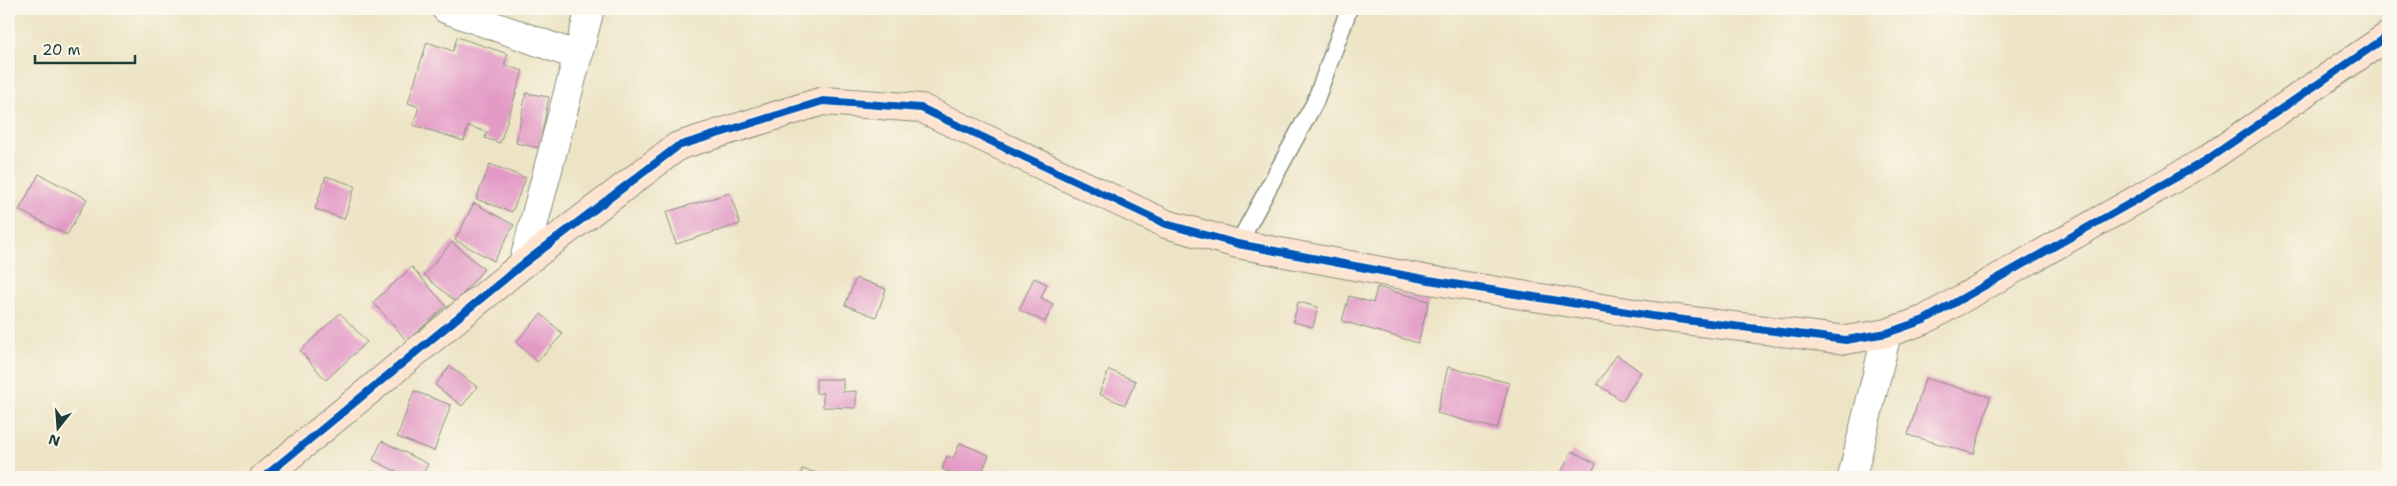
<svg xmlns="http://www.w3.org/2000/svg" width="2397" height="486" viewBox="0 0 2397 486" font-family="'Shantell Sans',sans-serif">
  <rect width="100%" height="100%" fill="#fbf7ec"/>
  <filter id="ink" filterUnits="userSpaceOnUse"><feTurbulence type="fractalNoise" baseFrequency=".02" numOctaves="2"/><feDisplacementMap in="SourceGraphic" scale="10" xChannelSelector="R" yChannelSelector="G"/><feConvolveMatrix kernelMatrix="1 2 1 2 8 2 1 2 1" color-interpolation-filters="sRGB"/></filter>
  <filter id="wash" filterUnits="userSpaceOnUse"><feTurbulence type="fractalNoise" baseFrequency=".0096" numOctaves="4" result="noise"/><feDisplacementMap in="SourceGraphic" scale="20" xChannelSelector="R" yChannelSelector="G"/><feGaussianBlur stdDeviation="1.12" result="paint"/><feColorMatrix in="noise" values="0 0 0 0 0 0 0 0 0 0 0 0 0 0 0 0 0 1.4 0 .05"/><feComposite in="paint" operator="in"/></filter>
  <g filter="url(#wash)">
    <rect width="100%" height="100%" fill="#ede4c5"/>
    <g id="blocks">
      <path fill="#e39bc6" d="M457 37 508 54 504 65 523 71 500 143 485 138 487 132 468 126 464 141 413 125 419 107 408 103 427 42 453 51Z
        M526 93 549 97 539 148 516 143Z
        M490 164 526 178 512 212 476 199Z
        M39 174 87 199 67 235 19 210Z
        M326 176 355 186 344 219 315 209Z
        M730 193 740 224 676 244 666 212Z
        M474 203 514 225 494 261 455 240Z
        M452 242 484 269 456 302 424 275Z
        M412 267 446 306 407 341 373 302Z
        M856 278 886 289 876 317 845 305Z
        M1034 278 1047 284 1041 298 1053 304 1045 322 1019 310Z
        M1377 287 1429 301 1418 343 1342 321 1349 296 1373 303Z
        M1298 302 1318 307 1313 327 1293 322Z
        M340 313 367 342 326 380 300 351Z
        M541 314 563 334 537 362 516 342Z
        M1617 355 1641 372 1622 401 1597 384Z
        M450 366 477 387 462 406 435 385Z
        M1448 367 1509 383 1497 429 1437 413Z
        M1109 370 1136 381 1125 405 1099 394Z
        M1925 378 1990 397 1974 454 1908 435Z
        M816 379H843V392L856 391V408L823 407V393H816Z
        M414 391 451 405 434 451 397 437Z
        M382 441 428 464 421 477H408L373 460Z
        M960 443 989 455 980 477H961L942 469 947 456 953 459Z
        M1572 451 1596 464 1589 477H1559Z
        M802 469 832 477H800Z
        M371 471 385 477H368Z"/>
    </g>
  </g>
  <g filter="url(#ink)">
    <use href="#blocks" fill-opacity="0" stroke="#86907c" stroke-width="1"/>
    <g fill="none" stroke-linecap="round" stroke-linejoin="round">
      <defs>
        <path id="lane" d="M1238 244 1315 102 1349 9"/>
        <path id="street" d="M446 9 578 56
          M523 264 590 9
          M1852 477 1887 333"/>
        <path id="secondary" d="M264 477 523 264 678 146 823 101 921 108 1166 224 1238 244 1429 280 1652 316 1846 340 1887 333 1924 320 2205 161 2388 36"/>
      </defs>
      <use href="#lane" stroke="#86907c" stroke-width="19"/>
      <use href="#street" stroke="#86907c" stroke-width="30"/>
      <use href="#secondary" stroke="#86907c" stroke-width="30"/>
      <use href="#lane" stroke="#fff" stroke-width="16"/>
      <use href="#street" stroke="#fff" stroke-width="28"/>
      <use href="#secondary" stroke="#fde4d0" stroke-width="28"/>
      <defs>
        <path id="cycleway" d="M264 477 523 264 678 146 823 101 921 108 1166 224 1238 244 1429 280 1652 316 1846 340 1887 333 1924 320 2205 161 2388 36"/>
      </defs>
      <use href="#cycleway" stroke="#fbf7ec" stroke-width="11"/>
      <use href="#cycleway" stroke="#0057b8" stroke-width="8"/>
    </g>
  </g>
  <rect width="2397" height="486" fill="none" stroke="#fbf7ec" stroke-width="30"/>
  <g transform="translate(58 428) rotate(197)" stroke="#fbf7ec" stroke-width="4" paint-order="stroke">
  <path d="M0-4L9 19L0 12L-9 19Z" fill="#1f3d34"/>
  <text y="-8" font-size="14" font-weight="bold" text-anchor="middle" fill="#1f3d34">N</text>
  </g>
  <path d="M35 55v8h100v-8" fill="none" stroke="#1f3d34" stroke-width="2.5"/>
  <text x="42" y="55" font-size="15" fill="#1f3d34" stroke="#fbf7ec" stroke-width="4" paint-order="stroke">20 m</text>
</svg>
